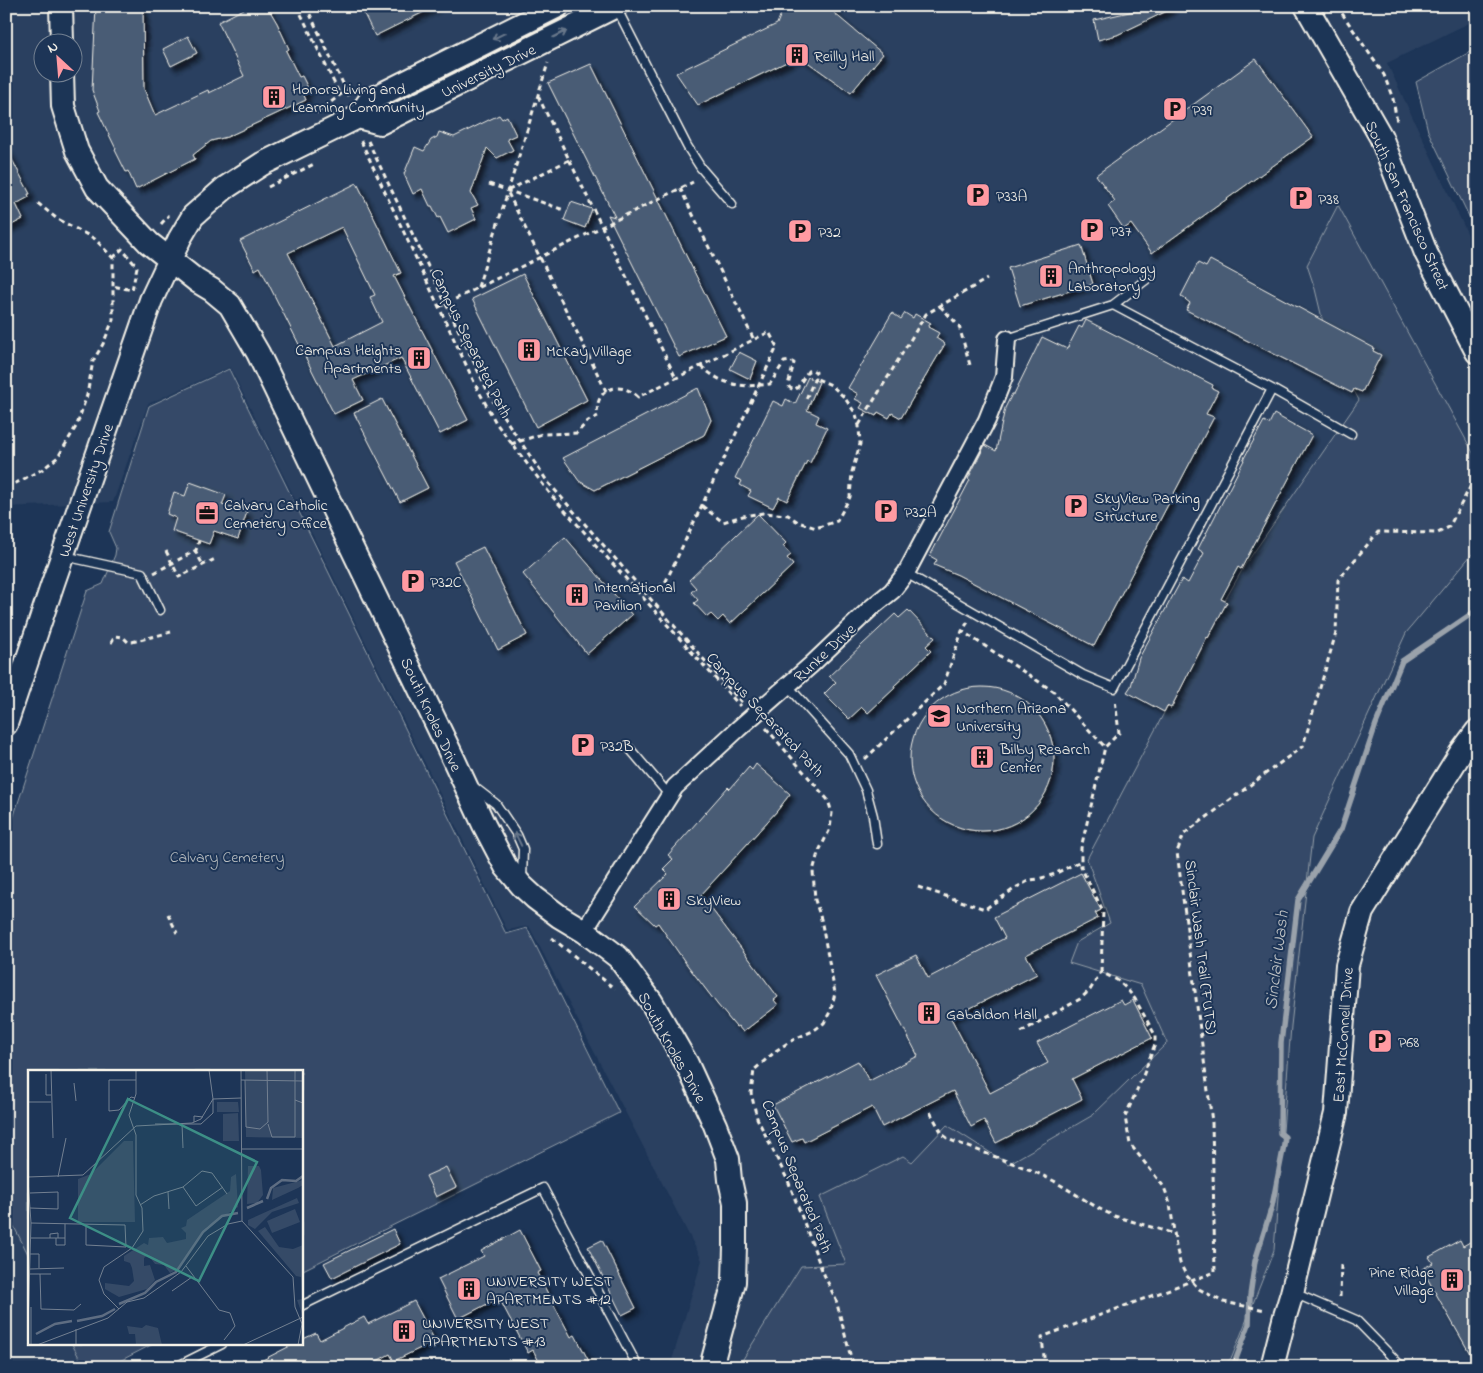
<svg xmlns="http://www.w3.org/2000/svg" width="1483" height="1373" viewBox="0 0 1483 1373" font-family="'Indie Flower',sans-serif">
  <defs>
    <filter id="shadow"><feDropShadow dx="4.5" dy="4.5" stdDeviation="2.5" flood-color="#0009"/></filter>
  </defs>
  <rect width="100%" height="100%" fill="#1d3557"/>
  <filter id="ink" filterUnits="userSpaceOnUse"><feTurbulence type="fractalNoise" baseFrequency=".02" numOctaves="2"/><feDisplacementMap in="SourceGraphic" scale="10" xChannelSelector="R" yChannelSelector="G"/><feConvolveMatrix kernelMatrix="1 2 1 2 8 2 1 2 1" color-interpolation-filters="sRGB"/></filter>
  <g filter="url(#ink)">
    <path fill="#2a4060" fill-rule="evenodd" d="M6 6H1477V19L1387 63 1477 254V1367H670L702 1260 529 926 507 930 230 367 148 404 113 502 6 507ZM42 42H72V72H42Z
      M6 1211 29 1256V1344H72L84 1367H6Z"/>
    <path fill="#354a67" stroke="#949ea8" d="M1477 48V233L1428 131 1416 82Z
      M1338 205 1477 460V548L1406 633 1312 838 1291 1026 1274 1250 1232 1357 1223 1367H912L889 1362 886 1367H738L801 1266 846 1264 820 1197 903 1156 912 1162 947 1125 1008 1164 1093 1115 1167 1043 1141 985 1069 963 1077 942 1110 923 1087 859 1203 639 1245 565 1359 400 1328 343 1315 289 1307 265Z
      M229 369 506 934 527 928 619 1113 301 1271V1072H29V1256L6 1211V840L87 591 103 584 115 555 116 548 109 532 149 406Z
      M72 1344H153L108 1367H84Z"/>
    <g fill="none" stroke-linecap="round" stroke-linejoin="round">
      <path stroke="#9aa2ab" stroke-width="5.5" d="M1233 1367 1249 1324 1250 1296 1255 1261 1272 1206 1284 1145 1285 1137 1280 1133 1281 1043 1298 900 1341 829 1376 724 1402 661 1477 610"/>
    </g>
    <path fill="#485b74" stroke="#f4f1e8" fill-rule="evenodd" filter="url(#shadow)" d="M96 6H143L144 89 155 115 208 90 209 93 244 76 218 22 250 6H267L277 23 289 49 286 51 299 77 302 76 309 90 303 93 306 100 227 137 211 141 193 155 195 159 136 189 128 171 126 172 115 150 116 149 98 112 100 111 92 90Z
      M360 6H436L375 36Z
      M784 6H836L834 13 883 54 851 93 799 56 698 105 676 73 777 24Z
      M1156 6H1170L1171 9 1117 35 1098 40 1094 20Z
      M188 36 197 53 171 66 163 49Z
      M1256 59 1313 137 1152 253 1131 224 1124 229 1108 206 1115 201 1096 175Z
      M591 64 726 336 679 357 608 215 615 217 548 83Z
      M499 115 502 119 507 116 516 135 507 139 513 150 497 158 487 148 471 193 478 205 471 208 476 219 448 233 440 217 438 218 432 206H430L422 189 413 194 404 174 415 147 424 151 431 140 437 137 439 132 454 137Z
      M6 148 30 194H28L29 197 16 204 23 219 6 228Z
      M357 183 401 273 394 276 468 420 440 434 401 358 353 380 363 400 334 414 260 267 255 270 240 241ZM342 227 375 295 370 297 382 322 335 346 288 253Z
      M571 202 592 209 585 228 564 220Z
      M1081 245 1093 284 1020 306 1008 268Z
      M1210 260 1374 348 1373 351 1381 355 1362 392 1354 389 1352 393 1186 310 1190 303 1181 296 1198 263 1206 267Z
      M523 274 587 400 536 427 472 299Z
      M892 313 901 319 905 313 913 318 915 314 931 323 928 327 939 333 936 338 945 344 901 418 892 413 889 418 878 412 876 416 860 408 863 403 855 399 858 394 848 388Z
      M1086 320 1213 385 1212 388 1218 391 1206 414 1214 417 1094 646 958 575 934 565 937 560 930 556 970 480 968 479 985 445 996 451 1005 408 1012 394H1014L1042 337 1067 349 1079 326 1082 328Z
      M739 352 757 361 750 379 730 369Z
      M808 377 819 382 807 410 819 416 816 423 827 428 810 463 807 461 787 501 779 497 773 508 748 496 751 491 740 485 742 481 735 478 773 401 783 406 786 399 795 404Z
      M698 388 711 420 704 435 595 490 579 481 563 458Z
      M382 399 428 488 400 502 354 413Z
      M1274 414 1312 435 1241 569 1238 567 1221 599 1227 602 1208 638 1207 637 1171 708 1167 706 1164 712 1127 692 1131 686 1139 658 1182 579 1188 583 1204 553 1198 549 1244 460H1243L1264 421 1269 424Z
      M190 482 226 495 222 505 247 512 238 539 214 531 209 544 172 531 176 518 167 514 174 492 185 496Z
      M758 514 786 543 783 546 791 555 787 558 793 565 730 624 723 616 718 621 711 614 707 617 694 603 698 600 691 592 696 588 689 580Z
      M565 537 632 615 587 654 523 574Z
      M483 547 527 635 498 650 454 561Z
      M908 610 935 638 926 646 931 651 894 686 895 688 868 713 862 707 849 719 824 694 836 682 829 676 895 614 899 618Z
      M910 759a72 72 0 1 1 144 0a72 72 0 1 1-144 0Z
      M756 764 790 794 777 811 701 895 778 997 774 1000 778 1005 743 1032 738 1026 736 1027 717 1004 685 962 658 923 655 925 635 906 668 874 663 869 673 859 668 855 728 787 730 789 749 767 752 770Z
      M1081 873 1101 910 1095 913 1098 918 1026 955 1037 974 951 1018 990 1093 1048 1063 1037 1043 1121 1000 1124 1005 1133 1000 1152 1038 1072 1079 1082 1099 996 1143 984 1120 971 1127 953 1091 882 1127 872 1107 804 1142 802 1138 792 1142 773 1105 858 1061 869 1081 918 1056 876 975 916 955 928 978 1005 938 994 917Z
      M446 1167 456 1187 436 1197 426 1176Z
      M393 1229 400 1244 332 1278 324 1263Z
      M520 1230 541 1271 537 1273 571 1337 575 1335 592 1367H542L533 1350 528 1353 499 1298 458 1319 438 1279 484 1256 481 1251Z
      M1477 1238V1366L1422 1269 1433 1263 1429 1257 1460 1240 1463 1246Z
      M602 1240 636 1308 622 1315 588 1247Z
      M414 1301 435 1341 394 1361 390 1354 366 1367H249L294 1344H301V1340L316 1333 320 1340 364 1317 368 1324Z"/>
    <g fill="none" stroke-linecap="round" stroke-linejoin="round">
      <defs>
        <path id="lane" d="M617 9 687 146 701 168 732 204
          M1113 305 1147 279
          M1007 339 1113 305 1272 389 1351 434
          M64 556 142 573 160 610
          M906 573 1083 675 1114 688 1272 389
          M788 686 849 754 866 790 873 816 877 844
          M630 749 670 796
          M474 787 496 804 517 835 523 849 522 879
          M1294 1293 1356 1320 1399 1364 1405 1367
          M301 1306 543 1188 638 1367
          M176 1367 222 1344"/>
        <path id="street" d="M584 931 675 787 738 729 811 665 871 608 892 591 906 573 987 420 1004 377 1007 339"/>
        <path id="secondary" d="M61 6 62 42
          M1306 6 1381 137 1426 253 1477 352
          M62 72 63 106 77 151 97 188 149 243 197 281 212 290 230 305 258 353 453 758 484 825 506 867 522 886 535 898 559 916 584 931 618 957 651 1001 687 1064 715 1125 728 1159 730 1180 735 1203V1246L734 1282 711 1367
          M358 117 380 123 616 6
          M6 724 53 583 151 300 180 238 193 216 225 188 262 164 358 117 370 100 558 6
          M1272 1367 1285 1316 1292 1293 1336 1113 1347 965 1362 912 1460 754 1477 731"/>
      </defs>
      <use href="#lane" stroke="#f4f1e8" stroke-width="11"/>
      <use href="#street" stroke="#f4f1e8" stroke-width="20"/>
      <use href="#secondary" stroke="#f4f1e8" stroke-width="26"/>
      <path stroke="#f4f1e8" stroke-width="3" stroke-dasharray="5 4" stroke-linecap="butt" d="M297 6 340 95
        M306 6 349 96
        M1337 6 1384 75 1393 99 1397 122
        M538 96 676 378
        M317 113 340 95 348 90
        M361 141 476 386 496 423 551 495 740 706
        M368 141 491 398 547 481 742 703
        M569 160 507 191 606 391
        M489 184 564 210
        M268 187 314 164
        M680 188 754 340
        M161 224 169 215
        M113 258 122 249 137 267 132 290 113 286
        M478 287 548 63
        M940 306 959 326 970 365
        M439 307 693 182
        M701 366C723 386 741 388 770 384L784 362 790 361 794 363 788 385 790 388 794 390 798 387 808 371 812 370 816 372 815 378 806 399
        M859 425 926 314 987 279
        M511 444 542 434 577 433 588 421 598 416C593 389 619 379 638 397L769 332 777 347 666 581 648 596
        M6 486 16 483 43 469 58 457 77 425 87 395 93 361 103 344 113 320V258L95 239 56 218 35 201
        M702 506 723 522 743 516 763 513 788 515 798 522 816 528 837 521 850 497 852 472 860 444 859 426 856 414 844 397 831 385 815 378
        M195 550 203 565
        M166 551 179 577 215 559
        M154 573 191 553 196 550 199 541
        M968 622 962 631 1053 691 1105 747
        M111 643 115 636 123 637 128 642H132L171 632
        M766 728 828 800 832 813 830 829 818 853 813 871 815 900 821 919 835 993 831 1010 824 1023 813 1031 794 1039 777 1050 754 1070 751 1093 757 1118 789 1183 822 1270 836 1300 851 1358 856 1367
        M865 759 944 684 962 631
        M918 887 985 909 1017 887 1030 880 1038 879 1052 875 1081 861
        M168 914 177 933
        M552 938 615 989
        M1101 972 1103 911 1081 867V848L1105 747 1119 733 1115 699
        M1021 1032 1080 999 1090 990 1101 972 1117 980 1127 989 1135 999 1155 1035V1044L1143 1076 1125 1117 1130 1144 1164 1187 1170 1204 1176 1246 1180 1263 1186 1275 1199 1289 1223 1302 1266 1310
        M930 1112 943 1135 950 1140 1031 1170 1054 1181 1098 1208 1114 1216 1175 1234
        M1340 1297 1341 1264
        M1045 1367 1042 1337 1215 1272 1212 1122 1177 852 1184 834 1303 746 1336 633 1338 580 1378 532 1438 533 1449 527 1477 474"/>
      <use href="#lane" stroke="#1d3557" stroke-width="8"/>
      <use href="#street" stroke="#1d3557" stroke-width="16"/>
      <use href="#secondary" stroke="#1d3557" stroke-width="22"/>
    </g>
    <defs><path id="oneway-shaft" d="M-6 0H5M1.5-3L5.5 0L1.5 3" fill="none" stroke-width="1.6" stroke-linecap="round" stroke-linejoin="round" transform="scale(1.25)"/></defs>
    <g stroke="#68778a">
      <use href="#oneway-shaft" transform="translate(560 34) rotate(-26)"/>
      <use href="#oneway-shaft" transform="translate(499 36) rotate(154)"/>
      <use href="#oneway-shaft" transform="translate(518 839) rotate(-116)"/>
    </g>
  </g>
  <defs>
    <symbol id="building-square" viewBox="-11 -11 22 22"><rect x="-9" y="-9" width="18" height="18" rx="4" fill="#ff9aa2" stroke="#1d3557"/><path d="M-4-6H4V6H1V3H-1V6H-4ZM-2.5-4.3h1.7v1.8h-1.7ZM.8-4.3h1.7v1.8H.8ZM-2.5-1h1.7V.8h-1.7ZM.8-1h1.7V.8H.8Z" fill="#111"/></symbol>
    <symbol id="parking-square" viewBox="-11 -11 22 22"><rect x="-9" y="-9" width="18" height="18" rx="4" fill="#ff9aa2" stroke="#1d3557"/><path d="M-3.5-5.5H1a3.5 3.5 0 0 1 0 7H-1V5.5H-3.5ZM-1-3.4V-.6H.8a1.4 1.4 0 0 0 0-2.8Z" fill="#111"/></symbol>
    <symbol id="office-square" viewBox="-11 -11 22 22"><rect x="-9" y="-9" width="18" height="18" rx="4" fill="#ff9aa2" stroke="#1d3557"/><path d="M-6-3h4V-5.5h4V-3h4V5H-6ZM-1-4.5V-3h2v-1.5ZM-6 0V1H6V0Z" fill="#111"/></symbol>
    <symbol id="university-square" viewBox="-11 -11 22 22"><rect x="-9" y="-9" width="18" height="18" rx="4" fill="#ff9aa2" stroke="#1d3557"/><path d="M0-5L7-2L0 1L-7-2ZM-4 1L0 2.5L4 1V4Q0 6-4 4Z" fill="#111"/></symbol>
  </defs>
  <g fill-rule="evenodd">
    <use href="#building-square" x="783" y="41" width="28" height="28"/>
    <use href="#building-square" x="260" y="83" width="28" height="28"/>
    <use href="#parking-square" x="1161" y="95" width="28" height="28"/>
    <use href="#parking-square" x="964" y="181" width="28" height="28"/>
    <use href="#parking-square" x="1287" y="184" width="28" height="28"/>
    <use href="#parking-square" x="1078" y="216" width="28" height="28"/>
    <use href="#parking-square" x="786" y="217" width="28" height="28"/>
    <use href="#building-square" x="1037" y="262" width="28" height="28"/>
    <use href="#building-square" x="515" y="336" width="28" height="28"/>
    <use href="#building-square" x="405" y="344" width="28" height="28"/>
    <use href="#parking-square" x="1062" y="492" width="28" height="28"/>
    <use href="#parking-square" x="872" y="497" width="28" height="28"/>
    <use href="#office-square" x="193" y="499" width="28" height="28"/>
    <use href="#parking-square" x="399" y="567" width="28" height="28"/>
    <use href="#building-square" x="563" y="581" width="28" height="28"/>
    <use href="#university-square" x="925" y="702" width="28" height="28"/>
    <use href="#parking-square" x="569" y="731" width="28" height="28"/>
    <use href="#building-square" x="968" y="743" width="28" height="28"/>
    <use href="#building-square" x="655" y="885" width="28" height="28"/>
    <use href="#building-square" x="915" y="999" width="28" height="28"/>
    <use href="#parking-square" x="1366" y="1027" width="28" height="28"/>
    <use href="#building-square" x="1438" y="1266" width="28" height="28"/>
    <use href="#building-square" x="455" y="1275" width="28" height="28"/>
    <use href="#building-square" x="390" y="1317" width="28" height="28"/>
  </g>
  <g text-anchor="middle" stroke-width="4" stroke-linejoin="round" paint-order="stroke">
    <g font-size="16" fill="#f4f1e8" stroke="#1d3557" text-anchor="start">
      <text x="814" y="61">Reilly Hall</text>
      <text x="292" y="94">Honors Living and<tspan x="292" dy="18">Learning Community</tspan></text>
      <text x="1192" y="115">P39</text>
      <text x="996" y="201">P33A</text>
      <text x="1318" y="204">P38</text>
      <text x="1110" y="236">P37</text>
      <text x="818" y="237">P32</text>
      <text x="1068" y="273">Anthropology<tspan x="1068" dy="18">Laboratory</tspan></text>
      <text x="402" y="355" text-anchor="end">Campus Heights<tspan x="402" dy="18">Apartments</tspan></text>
      <text x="546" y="356">McKay Village</text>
      <text x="1094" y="503">SkyView Parking<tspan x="1094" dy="18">Structure</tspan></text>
      <text x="224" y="510">Calvary Catholic<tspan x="224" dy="18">Cemetery Office</tspan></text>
      <text x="904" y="517">P32A</text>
      <text x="430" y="587">P32C</text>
      <text x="594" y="592">International<tspan x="594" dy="18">Pavilion</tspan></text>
      <text x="956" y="713">Northern Arizona<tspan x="956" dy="18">University</tspan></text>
      <text x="600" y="751">P32B</text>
      <text x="1000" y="754">Bilby Resarch<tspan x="1000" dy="18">Center</tspan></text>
      <text x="686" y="905">SkyView</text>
      <text x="946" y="1019">Gabaldon Hall</text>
      <text x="1398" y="1047">P68</text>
      <text x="1434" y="1277" text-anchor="end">Pine Ridge<tspan x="1434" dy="18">Village</tspan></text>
      <text x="486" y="1286">UNIVERSITY WEST<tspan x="486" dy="18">APARTMENTS #12</tspan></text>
      <text x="422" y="1328">UNIVERSITY WEST<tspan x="422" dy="18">APARTMENTS #13</tspan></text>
    </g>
    <g font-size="16" fill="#f4f1e8" stroke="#1d3557">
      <text transform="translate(488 70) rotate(-26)" y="6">University Drive</text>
      <text transform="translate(1408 205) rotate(66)" y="6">South San Francisco Street</text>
      <text transform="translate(472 343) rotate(64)" y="6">Campus Separated Path</text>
      <text transform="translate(85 490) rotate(-71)" y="6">West University Drive</text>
      <text transform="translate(824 652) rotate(-43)" y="6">Runke Drive</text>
      <text transform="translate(432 714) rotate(65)" y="6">South Knoles Drive</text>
      <text transform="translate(766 714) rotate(47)" y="6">Campus Separated Path</text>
      <text transform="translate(1202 947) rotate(83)" y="6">Sinclair Wash Trail (FUTS)</text>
      <text transform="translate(1342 1035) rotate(-86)" y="6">East McConnell Drive</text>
      <text transform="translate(673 1047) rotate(61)" y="6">South Knoles Drive</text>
      <text transform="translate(798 1176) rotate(68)" y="6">Campus Separated Path</text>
    </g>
    <g font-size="16" fill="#bbbfc1" stroke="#1d3557">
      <text x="227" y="862">Calvary Cemetery</text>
    </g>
    <g font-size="18" font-style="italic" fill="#c0c3c4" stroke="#1d3557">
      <text transform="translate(1276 960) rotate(-83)" y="6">Sinclair Wash</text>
    </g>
  </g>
  <g transform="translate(28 1070)">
    <rect width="275" height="275" fill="#1d3557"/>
    <path d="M217 0H275V68L218 67ZM189 32H210L211 42H189ZM210 43 211 71H195V44ZM96 71H105L107 152H50V109L63 104ZM220 96H231L233 100 235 125 229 133 219 134ZM208 104 210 137 179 157 150 199 142 203 136 195 127 194 120 185 116 188V196L122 195 127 210 119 219 91 227 77 219V213L101 216 106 211 104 198 102 193 96 191V186L116 173 120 175 121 168 135 167 139 173 158 169V163L153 158 158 156 159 150 202 121 203 107ZM275 110V115L270 118 244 130 245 118ZM269 128 271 133 244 142 227 159 220 155V150ZM267 139 272 152 244 163 239 151ZM237 157 251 177 265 179 275 175 274 244 269 230 274 229 273 207 268 206 230 161ZM118 255 130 258 134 275H108L107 264H101L99 256 114 258Z" fill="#354a67"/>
    <path fill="none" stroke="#5e6d82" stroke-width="2.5" d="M239 129 243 118 254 110 268 111 275 106M219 138 235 131M91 234 117 223 128 212 148 202 175 162 194 146 210 143M49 251 74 246 87 239M8 264 27 254 44 251"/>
    <path fill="none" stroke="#738091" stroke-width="1" d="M23 0 25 68M213 0 214 151 265 207 267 237 274 254 270 275M267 0V30L275 33M18 4V25H23M213 10 275 11M217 10 218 57 232 59 240 52 239 0M46 13 48 31M107 28 103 27 91 40 81 41V10H108M185 29 213 28M0 32H23M166 52V46L175 47M127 54H173L185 43V29M154 54 155 78M240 54 244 67H267V30M214 79H275M0 107 55 105 108 56 164 53 173 49 185 29 181 0M30 107 38 68M0 109 3 153 0 258M155 117 168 136 195 117M140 122 141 139M2 123 30 122V139L2 138M112 135 126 126 155 117 174 101 184 103 199 124M3 153 97 155 98 177 58 175V155M3 168H37V154M22 168V164L30 163V168M28 168V175H37V168M2 184H11V198M158 196 191 240 202 243 207 256 196 270M2 199 36 198M2 204H23M12 204 13 239 46 240 53 234M144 221 164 207M3 237V275M91 239 76 224 71 210 76 197 104 178 115 161 114 138 108 125V65L101 45 108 24V0M48 259V275M9 275 80 248 99 232 116 228 153 202 180 166 200 154 214 151M215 275 275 247"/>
    <path fill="#3d8f86" fill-opacity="0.15" stroke="#3d8f86" stroke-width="2.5" d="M100 29 229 92 171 211 42 148Z"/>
    <rect width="275" height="275" fill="none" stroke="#f4f1e8" stroke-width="2.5"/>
  </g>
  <rect width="1483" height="1373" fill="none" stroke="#1d3557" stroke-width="25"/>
  <rect x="12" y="12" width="1458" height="1348" fill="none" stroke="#f4f1e8" stroke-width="2" filter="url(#ink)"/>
  <g transform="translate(58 58) rotate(334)"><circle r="24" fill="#1d3557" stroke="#738091"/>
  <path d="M0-4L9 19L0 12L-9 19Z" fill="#ff9aa2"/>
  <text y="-8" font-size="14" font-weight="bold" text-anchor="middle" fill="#f4f1e8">N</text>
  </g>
</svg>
